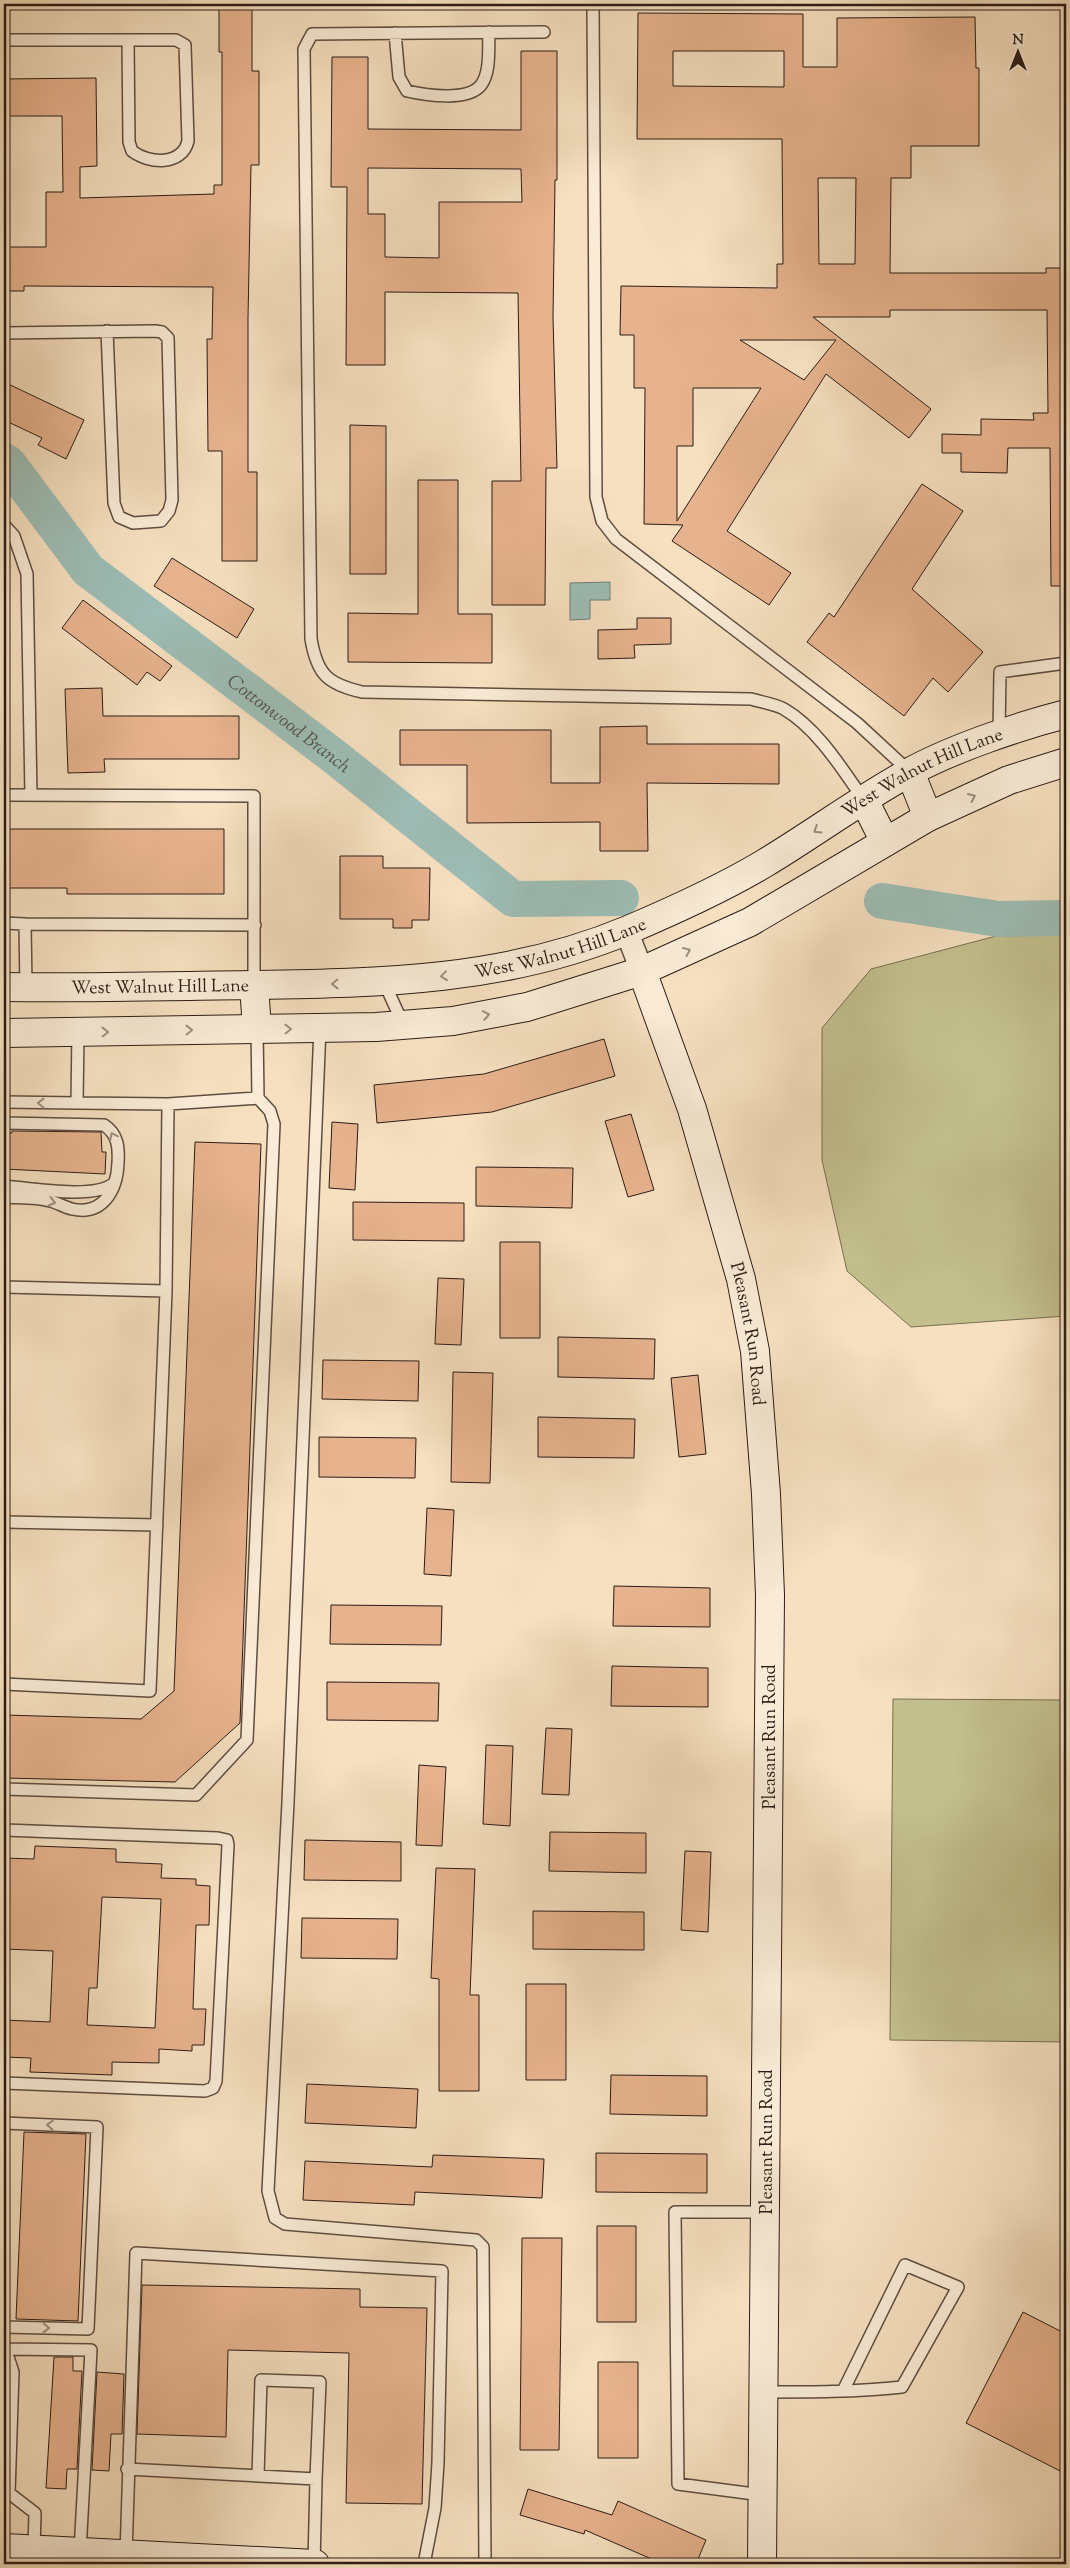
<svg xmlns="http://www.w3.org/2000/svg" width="1070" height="2568" viewBox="0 0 1070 2568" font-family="'Sorts Mill Goudy',serif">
  <rect width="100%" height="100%" fill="#f6e0c0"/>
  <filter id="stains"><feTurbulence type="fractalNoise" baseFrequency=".004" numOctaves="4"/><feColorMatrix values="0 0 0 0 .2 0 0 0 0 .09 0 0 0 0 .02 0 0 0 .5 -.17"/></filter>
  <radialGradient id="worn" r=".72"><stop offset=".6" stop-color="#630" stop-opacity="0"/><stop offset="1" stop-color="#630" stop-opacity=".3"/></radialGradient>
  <path fill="#c3c08e" stroke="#776e52" d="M1066 922V1316L911 1327 847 1271 822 1160V1028L871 969 1000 935Z
    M893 1699 1066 1700V2042L890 2040Z"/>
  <path fill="#9dbdb5" stroke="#6f7d75" d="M610 582V600H590V619L570 620V583Z"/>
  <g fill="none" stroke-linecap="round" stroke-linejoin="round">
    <g stroke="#9dbdb5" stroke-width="36">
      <path id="s1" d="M4 461 8 463 88 570 331 754 513 899 621 898"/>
      <path d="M882 901 998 919 1066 918"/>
    </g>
  </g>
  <path fill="#e7b38e" stroke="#2b1c16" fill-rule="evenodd" d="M219 4H252V71H259V165H251L248 318V472H257V561H222V451H208L207 339H212L213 287 24 286V291H4V247H46V192H63L62 116H4V79L96 78 97 166 80 167V198L214 194V185H222V52H219Z
    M638 13 803 14V67H837V18L975 17 976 68H979V146H911V178H891L890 273H1046V268H1066V586H1051L1050 448H1008L1007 473 961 472V453H942V434L981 435V419L1034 420 1033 413H1048L1047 310H890V317H813L931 409 909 438 826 374 727 531 791 573 769 605 672 541 683 525 644 524 645 388H634V335H620L621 286 777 288V264H783L782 139H637ZM673 51H784V87L673 86ZM818 178H856L855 264H819ZM740 340H836L804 380ZM693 388H761L677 521V446H693Z
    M521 51H557V180H555L553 317 557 468H546L545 605H492V481H521L518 293 385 292V365H346L347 187H331L332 57H368V129L521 130ZM368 168 521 169 522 202H439V258L385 257V214H368Z
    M4 382 84 420 66 459 38 445 42 438 4 420Z
    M350 425 386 426V574H350Z
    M418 480H458V614H492V663L348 662V613L418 614Z
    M922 484 963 511 912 589 983 652 948 692 933 678 904 716 807 642 829 613 834 617Z
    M172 558 254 609 237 638 154 586Z
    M83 600 172 666 160 681 147 672 137 685 62 628Z
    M637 618H671V644L634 645 635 658 598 659V630L637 629Z
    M102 688 103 716H239V759H104L105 772 68 773 65 689Z
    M647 726V744H779V784L647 783 648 851H600V822L467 823V765H400V730H551V783H600V727Z
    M8 829H224V894H67V888H8Z
    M340 856H383V868H430L429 920H412V928H393V919H340Z
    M604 1039 615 1076 492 1112 377 1123 374 1085 484 1074Z
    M631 1114 654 1190 628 1197 605 1121Z
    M332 1122 358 1124 355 1190 329 1188Z
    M12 1131 101 1132 102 1152H106L105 1174 4 1169V1132L12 1133Z
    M195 1142 261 1144 240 1723 175 1782 4 1778V1715L141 1719 174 1691Z
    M476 1167 573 1168 572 1208 476 1206Z
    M353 1202 464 1203V1241L353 1240Z
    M500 1242H540V1338H500Z
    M438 1278 464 1279 461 1345 435 1344Z
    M558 1337 655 1339 654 1379 558 1377Z
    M323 1360 419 1361 418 1401 322 1399Z
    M453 1372 493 1373 490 1483 451 1482Z
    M698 1375 706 1454 679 1457 671 1378Z
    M538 1417 635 1419 634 1458 538 1457Z
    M319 1437 416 1438 415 1478 319 1477Z
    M427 1508 454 1510 451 1576 424 1574Z
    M614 1586 710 1588V1627L613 1626Z
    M331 1605 442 1606 441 1645 330 1644Z
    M612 1666 708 1668V1707L611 1706Z
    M327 1682 439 1683 438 1721 327 1720Z
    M546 1728 572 1729 569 1795 542 1794Z
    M486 1745 513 1746 510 1826 483 1824Z
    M419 1765 446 1767 442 1846 416 1845Z
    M550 1832 646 1833V1873L549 1871Z
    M305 1840 401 1842V1881L304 1880Z
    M35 1846 116 1849V1862L162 1864 161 1878 196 1879V1885L210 1886 209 1925H196L193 2009H206L204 2045H192V2051L159 2049V2063L112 2062V2075L30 2072 31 2058 4 2057V2020L50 2022 53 1951 4 1949V1858L34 1859ZM102 1897 161 1899 155 2028 87 2025 89 1988H97Z
    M685 1851 711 1852 708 1932 681 1930Z
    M436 1868 475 1869 470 1995H479V2091H439V1979L431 1978Z
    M533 1911 644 1912V1950L533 1949Z
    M302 1918 398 1919 397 1959 301 1958Z
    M526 1984H566V2080H526Z
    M611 2075 707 2076V2116L610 2114Z
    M307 2084 418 2089 416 2128 305 2123Z
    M24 2132 86 2134 78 2321 16 2319Z
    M596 2153 707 2154V2193L596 2192Z
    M433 2155 544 2159 542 2198 415 2192 414 2205 303 2200 305 2161 432 2167Z
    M597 2226H636V2322H597Z
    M522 2238H562L559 2450H520Z
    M142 2285 360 2289V2307L427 2308 422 2504 346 2503 349 2353 228 2350 226 2437 137 2434Z
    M1023 2312 1066 2334V2474L966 2423Z
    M54 2357H73V2371H82L77 2469H67L66 2489 46 2488Z
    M598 2362H638V2458H598Z
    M97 2372 124 2374 122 2434H111L109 2471 92 2470Z
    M528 2489 612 2515 618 2501 706 2540 696 2564H663L585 2530 584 2534 520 2515Z"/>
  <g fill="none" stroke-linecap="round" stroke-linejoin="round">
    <defs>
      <path id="lane" d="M593 4 596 497 602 521 616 539 857 723 910 772
        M544 32 312 34 304 49 311 639C317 674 327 684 362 692L751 699C761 702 775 704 784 709 818 729 842 769 864 800
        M395 33 399 77 407 91C425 95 468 102 481 85 491 72 488 48 489 32
        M4 40H176L185 45 188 141C182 166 149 164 132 151L129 142 128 40
        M4 333 155 331 162 332 168 338 172 500 169 511 161 521 133 523 119 517 114 503 107 331
        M4 525 14 536 27 574 31 795
        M999 734 1000 672 1066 663
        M4 795 254 796V985
        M4 923 25 924 26 988
        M25 924 255 925
        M384 982 403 1024
        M320 1028 288 1802 268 2191 275 2218 285 2224 476 2240 483 2247 485 2564
        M78 1032 77 1103 168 1104 258 1098 257 1029
        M4 1102 77 1103
        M4 1123 104 1125C118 1134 119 1148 118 1163 117 1190 103 1216 72 1209 64 1207 58 1203 50 1201 36 1197 19 1198 4 1197
        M4 1186C29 1188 96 1200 114 1183
        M4 1287 166 1291 168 1104
        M4 1522 157 1525
        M4 1684 150 1691 166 1291
        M4 1789 196 1795 247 1740 274 1124 270 1111 258 1098
        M4 1830 218 1838 227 1840 228 1845 216 2081 213 2088 205 2091 4 2083
        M4 2123 97 2127 88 2329 4 2327
        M4 2345 13 2372 9 2493 35 2513 34 2550
        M6 2349 91 2350 80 2552
        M763 2392C810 2392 856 2392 902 2387L958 2287 905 2265 843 2391
        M127 2469 316 2479 320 2382 261 2380 258 2475
        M762 2495 678 2484 675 2212H765
        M126 2554 136 2253 442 2271 438 2463 435 2508 424 2564
        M314 2564 316 2479"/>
      <path id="street" d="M626 930 642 971"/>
      <g id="secondary">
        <path d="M910 772 928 817"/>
        <path d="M864 800 885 842"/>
        <path id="s2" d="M642 971 692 1109 741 1279 755 1351 766 1494 770 1595 762 2564"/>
        <path d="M254 985 257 1029"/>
        <path id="s3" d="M4 987C86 988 169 986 252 985 382 983 506 981 628 930 675 910 722 889 765 863 813 834 859 800 908 773 951 749 1019 726 1066 714"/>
        <path d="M4 1033 376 1027 453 1021 527 1007 642 971 750 922 928 817 1009 780 1066 762"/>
        <path d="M4 2548 315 2564"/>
      </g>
    </defs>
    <use href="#lane" stroke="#5e4d40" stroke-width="14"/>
    <use href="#street" stroke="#5e4d40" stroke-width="25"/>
    <use href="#secondary" stroke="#2b1c16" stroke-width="30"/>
    <use href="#lane" stroke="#f9ebd6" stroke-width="11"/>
    <use href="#street" stroke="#f9ebd6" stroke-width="22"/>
    <use href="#secondary" stroke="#f9ebd6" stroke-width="28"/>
  </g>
  <defs><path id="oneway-chevron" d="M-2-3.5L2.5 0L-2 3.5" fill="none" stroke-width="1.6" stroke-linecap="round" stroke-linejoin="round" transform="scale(1.25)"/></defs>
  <g stroke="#9c8e80">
    <use href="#oneway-chevron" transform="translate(972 797) rotate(-24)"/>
    <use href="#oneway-chevron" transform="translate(817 830) rotate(148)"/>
    <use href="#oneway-chevron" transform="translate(687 951) rotate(-25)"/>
    <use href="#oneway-chevron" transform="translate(444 976) rotate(173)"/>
    <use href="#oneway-chevron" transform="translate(335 984) rotate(179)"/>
    <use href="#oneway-chevron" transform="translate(486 1015) rotate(-11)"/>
    <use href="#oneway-chevron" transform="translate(288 1029) rotate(-1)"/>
    <use href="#oneway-chevron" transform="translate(189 1030) rotate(-1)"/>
    <use href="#oneway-chevron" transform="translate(105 1032) rotate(-1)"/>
    <use href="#oneway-chevron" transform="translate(41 1103) rotate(-179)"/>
    <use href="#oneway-chevron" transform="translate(113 1136) rotate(-116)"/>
    <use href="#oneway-chevron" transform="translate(52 1202) rotate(14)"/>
    <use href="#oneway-chevron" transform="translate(50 2125) rotate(-177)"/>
    <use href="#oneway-chevron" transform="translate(46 2328) rotate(1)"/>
  </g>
  <g text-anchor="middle" stroke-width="5" stroke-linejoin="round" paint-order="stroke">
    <g font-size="18" fill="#2b1c16" stroke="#f9ebd6">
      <text dy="6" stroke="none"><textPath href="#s3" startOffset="965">West Walnut Hill Lane</textPath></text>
      <text dy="6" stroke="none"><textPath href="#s3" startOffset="560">West Walnut Hill Lane</textPath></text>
      <text dy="6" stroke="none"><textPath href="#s3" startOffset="156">West Walnut Hill Lane</textPath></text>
      <text dy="6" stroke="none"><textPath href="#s2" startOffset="379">Pleasant Run Road</textPath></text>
      <text transform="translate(769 1737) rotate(-90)" y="6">Pleasant Run Road</text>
      <text transform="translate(766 2142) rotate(-90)" y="6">Pleasant Run Road</text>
    </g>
    <g font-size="19" font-style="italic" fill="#53544e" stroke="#f9ebd6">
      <text dy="7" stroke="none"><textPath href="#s1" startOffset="391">Cottonwood Branch</textPath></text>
    </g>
  </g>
  <rect width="1070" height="2568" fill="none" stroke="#f6e0c0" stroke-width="20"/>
  <rect x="5" y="5" width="1060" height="2558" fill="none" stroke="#2b1c16" stroke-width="2.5"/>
  <rect x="10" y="10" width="1050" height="2548" fill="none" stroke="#2b1c16"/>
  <g transform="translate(1018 52)" stroke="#f9ebd6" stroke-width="4" paint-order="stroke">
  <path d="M0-4L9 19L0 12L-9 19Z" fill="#2b1c16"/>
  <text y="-8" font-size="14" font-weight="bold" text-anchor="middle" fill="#2b1c16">N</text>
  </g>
  <rect width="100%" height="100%" filter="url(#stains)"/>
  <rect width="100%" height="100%" fill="url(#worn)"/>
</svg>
